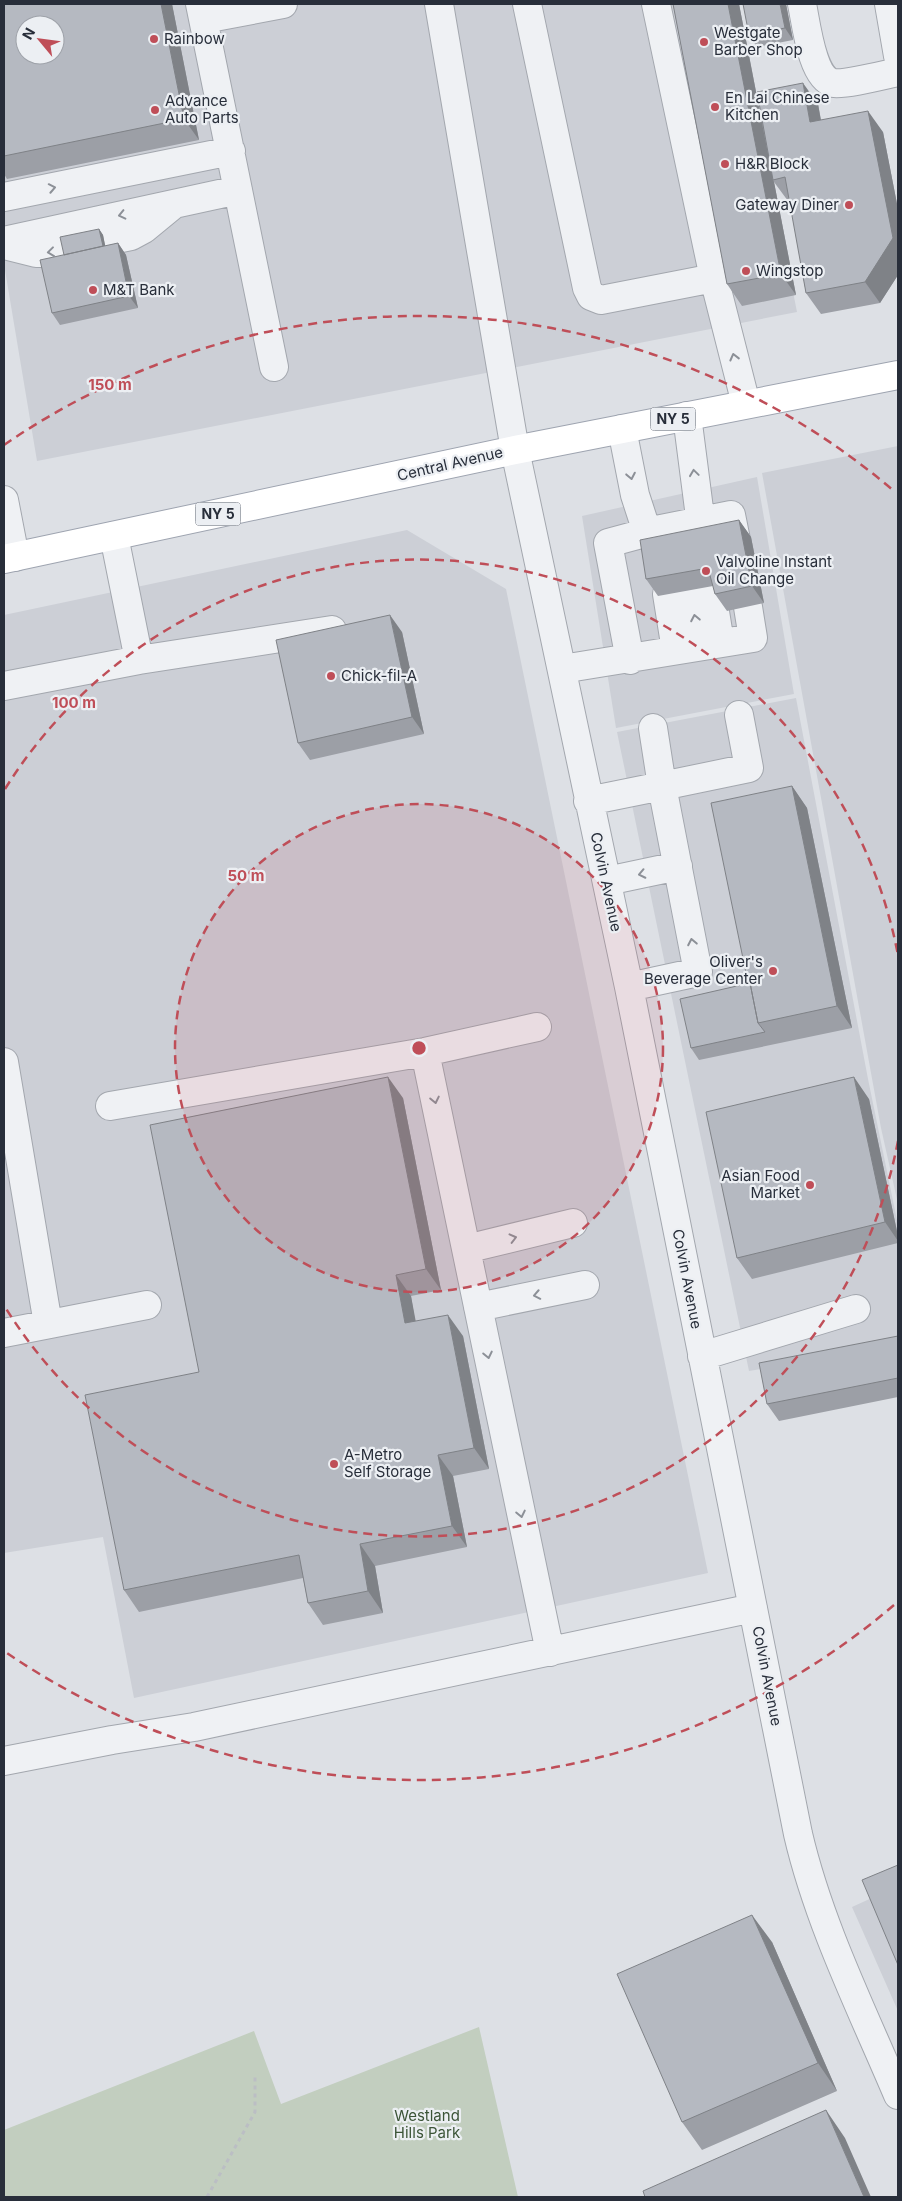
<svg xmlns="http://www.w3.org/2000/svg" width="902" height="2201" viewBox="0 0 902 2201" font-family="Inter,sans-serif">
  <rect width="100%" height="100%" fill="#dde0e5"/>
  <path fill="#cccfd6" fill-rule="evenodd" d="M4 4H736L797 312 37 461 4 264ZM25 25H55V55H25Z
    M898 446V1204L881 1128 762 473Z
    M757 477 794 694 616 728 582 516Z
    M407 530 506 589 708 1573 134 1698 103 1537 4 1553V615Z
    M796 698 868 1079 898 1225V1346L749 1371 617 732Z
    M898 1886V2011L852 1907Z"/>
  <path fill="#c2cebf" d="M479 2027 518 2197H4V2130L254 2031 281 2104Z"/>
  <g fill="none" stroke-linecap="round" stroke-linejoin="round">
    <defs>
      <path id="minor" d="M200 4 274 367
        M439 4 515 450 629 987 798 1834C819 1924 862 2010 898 2095
        M527 4 587 288 591 296 601 300 714 278 656 4
        M802 4C806 23 812 78 833 83 845 85 884 75 898 72
        M889 4 898 56
        M204 19 283 4
        M4 197 231 151
        M4 241 238 190
        M4 245 36 253H49L131 236 144 229 172 206
        M714 278 746 404
        M687 416 703 540
        M622 429 635 495 647 532
        M4 500 15 557
        M114 536 139 660
        M711 587 720 643
        M689 590 700 646
        M667 594 676 650
        M630 660 608 543 656 530 731 515 736 540
        M562 669 753 638 748 607
        M4 686 139 660 332 630
        M653 728 662 786 749 768 739 715
        M588 801 662 786 698 972 629 987
        M607 881 678 866
        M425 1052 550 1652
        M4 1062 48 1324
        M110 1106 425 1052 537 1027
        M466 1249 573 1223
        M478 1307 585 1285
        M4 1333 147 1305
        M702 1356 856 1309
        M4 1761 112 1740 194 1727 753 1608"/>
      <path id="major" d="M4 559 515 450 898 375"/>
    </defs>
    <use href="#minor" stroke="#a3a7ae" stroke-width="30"/>
    <use href="#major" stroke="#9ea4b0" stroke-width="30"/>
    <path stroke="#bbbec4" stroke-width="3" stroke-dasharray="4 4" stroke-linecap="butt" d="M207 2197 255 2112V2075"/>
    <use href="#minor" stroke="#eff1f4" stroke-width="28"/>
    <use href="#major" stroke="#fff" stroke-width="28"/>
  </g>
  <path fill="#9c9fa6" d="M4 4H172L199 140 7 179 4 174Z
    M673 4H739L761 117 818 104 821 120 883 132 898 209V275L880 303 821 314 806 293 790 201H788L774 182 796 295 742 306 727 284Z
    M786 4 793 40 757 47 749 35Z
    M99 229 103 235 105 246 118 243 126 255 138 308 60 325 52 313 64 255Z
    M739 520 751 537 764 603 727 611 715 594 713 586 658 596 646 579Z
    M402 632 424 734 310 760 298 743Z
    M792 786 807 808 852 1028 699 1060 691 1048 750 983 749 977 746 973Z
    M403 1098 441 1290 411 1296 415 1321 463 1336 489 1469 453 1476 467 1547 375 1566 383 1613 323 1625 308 1603 303 1578 139 1612 124 1590Z
    M869 1099 898 1236V1243L752 1279 737 1258Z
    M898 1336V1397L779 1421 767 1404Z
    M772 1942 837 2091 702 2150 682 2122Z"/>
  <path fill="#7f8287" d="M161 4H172L199 140 184 119Z
    M728 4H739L773 180 774 182 796 295 781 274Z
    M780 4H786L793 40 785 28Z
    M803 83 818 104 825 144 810 122Z
    M868 111 883 132 898 209V275L880 303 865 282Z
    M99 229 103 235 108 259 104 253Z
    M118 243 126 255 138 308 129 296Z
    M739 520 751 537 764 603 752 586Z
    M390 615 402 632 424 734 412 717Z
    M792 786 807 808 852 1028 837 1006Z
    M388 1077 403 1098 441 1290 426 1269Z
    M854 1077 869 1099 898 1236V1241L885 1222Z
    M396 1275 411 1296 420 1344 405 1323Z
    M448 1315 463 1336 489 1469 474 1448Z
    M438 1455 453 1476 467 1547 452 1526Z
    M360 1544 375 1566 383 1613 368 1591Z
    M752 1915 772 1942 837 2091 818 2063Z
    M826 2110 845 2138 871 2197H864Z"/>
  <path fill="#b5b9c1" stroke="#7f8287" fill-rule="evenodd" d="M4 4H161L184 119 4 156ZM25 25H55V55H25Z
    M673 4H728L781 274 727 284Z
    M743 4H780L785 28 749 35Z
    M803 83 810 122 868 111 893 238 865 282 806 293 785 177 773 180 757 92Z
    M99 229 103 246 64 255 60 237Z
    M118 243 129 296 52 313 40 260Z
    M739 520 752 586 715 594 708 568 646 579 640 540Z
    M390 615 412 717 298 743 276 640Z
    M792 786 837 1006 758 1023 748 973H746L711 803Z
    M750 983 758 1023 765 1032 691 1048 680 999Z
    M388 1077 426 1269 396 1275 405 1323 448 1315 474 1448 438 1455 452 1526 360 1544 368 1591 308 1603 299 1555 124 1590 85 1395 199 1372 150 1125Z
    M854 1077 885 1222 737 1258 706 1112Z
    M898 1336V1378L767 1404 759 1363Z
    M898 1865V1965L862 1880Z
    M752 1915 818 2063 682 2122 617 1974Z
    M826 2110 864 2197H645L643 2191Z"/>
  <defs><path id="oneway-chevron" d="M-2-3.5L2.5 0L-2 3.5" fill="none" stroke-width="1.6" stroke-linecap="round" stroke-linejoin="round" transform="scale(1.25)"/></defs>
  <g stroke="#8c9097">
    <use href="#oneway-chevron" transform="translate(52 188) rotate(-11)"/>
    <use href="#oneway-chevron" transform="translate(122 215) rotate(167)"/>
    <use href="#oneway-chevron" transform="translate(51 252) rotate(173)"/>
    <use href="#oneway-chevron" transform="translate(734 357) rotate(-104)"/>
    <use href="#oneway-chevron" transform="translate(694 473) rotate(-98)"/>
    <use href="#oneway-chevron" transform="translate(631 476) rotate(79)"/>
    <use href="#oneway-chevron" transform="translate(695 618) rotate(-101)"/>
    <use href="#oneway-chevron" transform="translate(642 874) rotate(168)"/>
    <use href="#oneway-chevron" transform="translate(692 942) rotate(-101)"/>
    <use href="#oneway-chevron" transform="translate(435 1100) rotate(78)"/>
    <use href="#oneway-chevron" transform="translate(513 1238) rotate(-14)"/>
    <use href="#oneway-chevron" transform="translate(537 1295) rotate(169)"/>
    <use href="#oneway-chevron" transform="translate(488 1355) rotate(78)"/>
    <use href="#oneway-chevron" transform="translate(521 1514) rotate(78)"/>
  </g>
  <circle cx="419" cy="1048" r="244" fill="#bf4e58" fill-opacity=".12"/>
  <g fill="none" stroke="#bf4e58" stroke-width="2.5" stroke-dasharray="9 6">
    <circle cx="419" cy="1048" r="244"/>
    <path d="M898 1141A488 488 0 0 1 5 1307M5 789A488 488 0 0 1 898 955"/>
    <path d="M894 1605A732 732 0 0 1 4 1651M4 445A732 732 0 0 1 894 491"/>
  </g>
  <g fill="#bf4e58" stroke="#eceff3" stroke-width="2">
    <circle cx="154" cy="39" r="5"/>
    <circle cx="704" cy="42" r="5"/>
    <circle cx="715" cy="107" r="5"/>
    <circle cx="155" cy="110" r="5"/>
    <circle cx="725" cy="164" r="5"/>
    <circle cx="849" cy="205" r="5"/>
    <circle cx="746" cy="271" r="5"/>
    <circle cx="93" cy="290" r="5"/>
    <circle cx="706" cy="571" r="5"/>
    <circle cx="331" cy="676" r="5"/>
    <circle cx="773" cy="971" r="5"/>
    <circle cx="810" cy="1185" r="5"/>
    <circle cx="334" cy="1464" r="5"/>
  </g>
  <g text-anchor="middle" stroke-width="4.5" stroke-linejoin="round" paint-order="stroke">
    <g fill="#eceff3" stroke="#636872" stroke-width="1">
      <rect x="650.5" y="407.5" width="45" height="23" rx="4"/>
      <rect x="195.5" y="502.5" width="45" height="23" rx="4"/>
    </g>
    <g font-size="14" font-weight="bold" fill="#282e3a">
      <text x="673" y="424">NY 5</text>
      <text x="218" y="519">NY 5</text>
    </g>
    <g font-size="15" fill="#282e3a" stroke="#eceff3" text-anchor="start">
      <text x="714" y="38">Westgate<tspan x="714" dy="17">Barber Shop</tspan></text>
      <text x="164" y="44">Rainbow</text>
      <text x="725" y="103">En Lai Chinese<tspan x="725" dy="17">Kitchen</tspan></text>
      <text x="165" y="106">Advance<tspan x="165" dy="17">Auto Parts</tspan></text>
      <text x="735" y="169">H&amp;R Block</text>
      <text x="839" y="210" text-anchor="end">Gateway Diner</text>
      <text x="756" y="276">Wingstop</text>
      <text x="103" y="295">M&amp;T Bank</text>
      <text x="716" y="567">Valvoline Instant<tspan x="716" dy="17">Oil Change</tspan></text>
      <text x="341" y="681">Chick-fil-A</text>
      <text x="763" y="967" text-anchor="end">Oliver's<tspan x="763" dy="17">Beverage Center</tspan></text>
      <text x="800" y="1181" text-anchor="end">Asian Food<tspan x="800" dy="17">Market</tspan></text>
      <text x="344" y="1460">A-Metro<tspan x="344" dy="17">Self Storage</tspan></text>
    </g>
    <g font-size="15" fill="#282e3a" stroke="#eceff3">
      <text transform="translate(450 464) rotate(-13)" y="5">Central Avenue</text>
      <text transform="translate(606 882) rotate(78)" y="5">Colvin Avenue</text>
      <text transform="translate(687 1279) rotate(79)" y="5">Colvin Avenue</text>
      <text transform="translate(767 1676) rotate(79)" y="5">Colvin Avenue</text>
    </g>
    <g font-size="15" fill="#3b5437" stroke="#eceff3">
      <text x="427" y="2121">Westland<tspan x="427" dy="17">Hills Park</tspan></text>
    </g>
  </g>
  <circle cx="419" cy="1048" r="8" fill="#bf4e58" stroke="#eceff3" stroke-width="2.5"/>
  <g font-size="15" text-anchor="middle" font-weight="bold" fill="#bf4e58" stroke="#eceff3" stroke-width="4.5" stroke-linejoin="round" paint-order="stroke">
    <text x="110" y="390">150 m</text>
    <text x="74" y="708">100 m</text>
    <text x="246" y="881">50 m</text>
  </g>
  <rect width="902" height="2201" fill="none" stroke="#282e3a" stroke-width="10"/>
  <g transform="translate(40 40) rotate(299)"><circle r="24" fill="#eceff3" stroke="#9ea2a9"/>
  <path d="M0-4L9 19L0 12L-9 19Z" fill="#bf4e58"/>
  <text y="-8" font-size="14" font-weight="bold" text-anchor="middle" fill="#282e3a">N</text>
  </g>
</svg>
